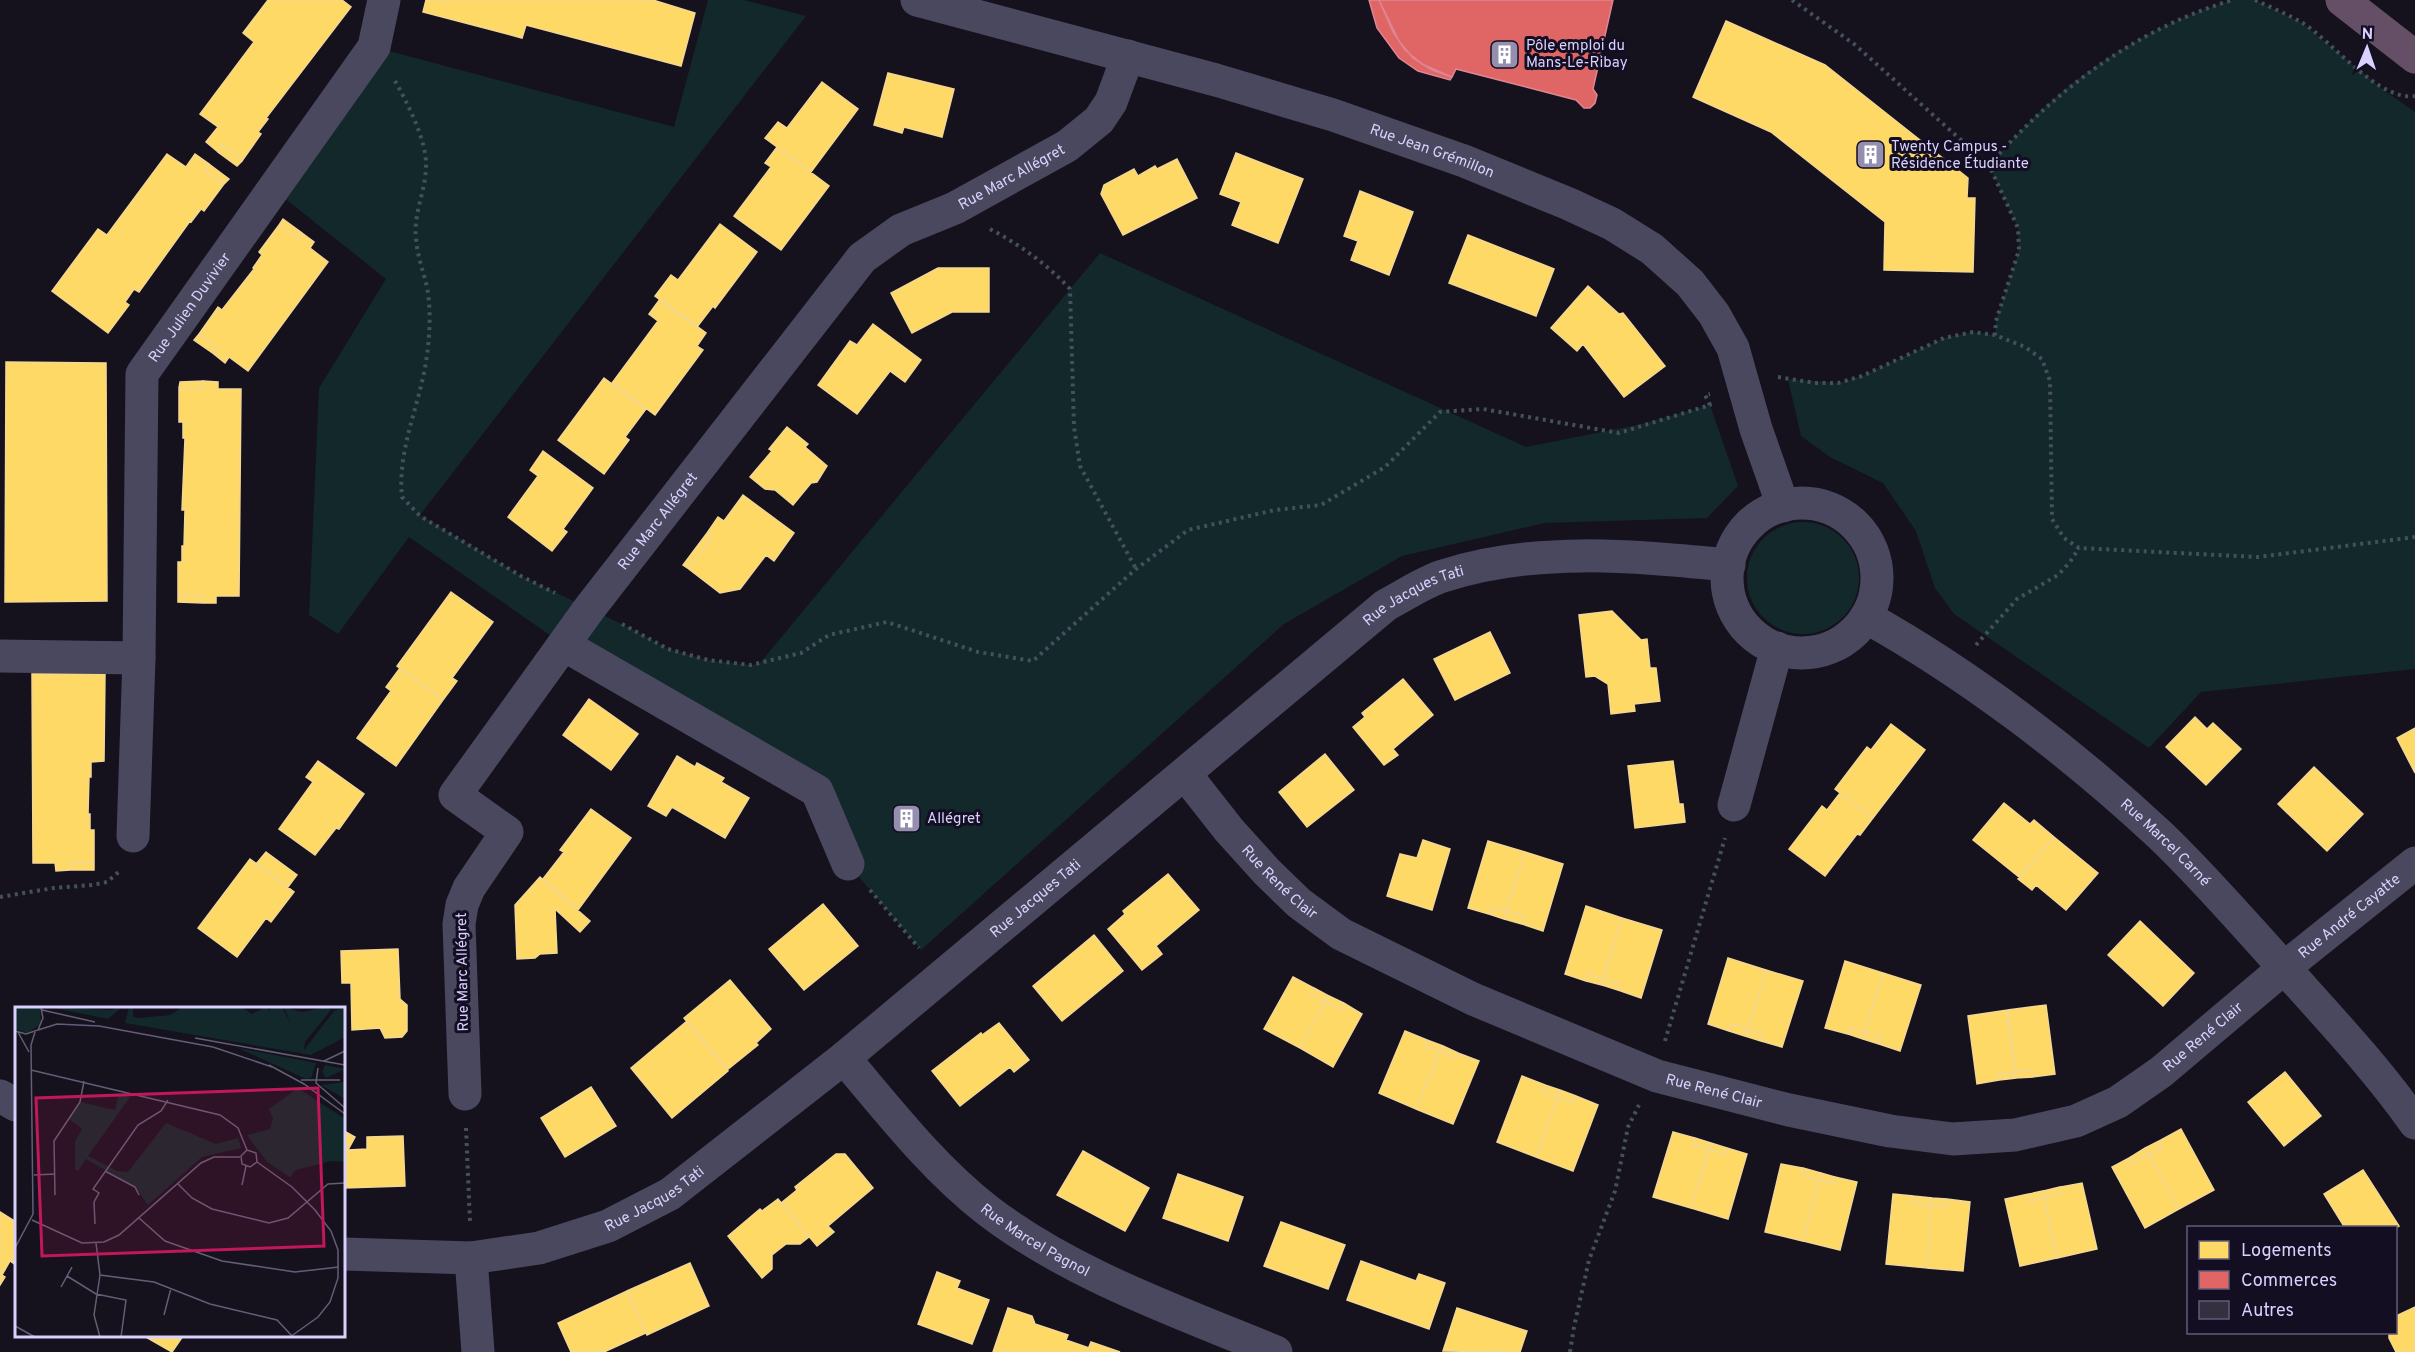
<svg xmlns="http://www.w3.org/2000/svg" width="2415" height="1352" viewBox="0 0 2415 1352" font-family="Overpass,sans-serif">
  <rect width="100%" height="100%" fill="#15121d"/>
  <path fill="#12282a" d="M708 0H744L806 16 420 515 521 576 632 629 668 649 708 660 751 665 759 664 1100 253 1526 447 1642 424 1710 405 1738 486 1707 518 1544 523 1402 556 1284 624 921 950 848 864 817 791 564 645 409 537 338 634 309 615 319 388 386 279 273 189 374 47 674 127Z
    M2232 0H2255L2302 23 2385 91 2415 112V669L2201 692 2149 748 1954 614 1935 588 1916 531 1883 483 1830 457 1801 436 1788 379 1838 383 1862 376 1944 338 1973 332 1995 335 1996 321 2019 250 2018 228 1989 165C2008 145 2026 124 2046 106 2098 58 2164 21 2232 0Z
    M1747 578a56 56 0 1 1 112 0a56 56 0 1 1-112 0Z"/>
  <path fill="#ffd966" stroke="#f3d794" stroke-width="1.5" d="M268 0H342L351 7 266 118 268 119 258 132 261 134 242 161 223 145 218 152 206 142 218 127 200 114 254 42 243 33Z
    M426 0H653L695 13 681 66 526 25 522 38 423 12Z
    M1726 21 1825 65 1968 178 1967 198H1975L1973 272 1884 270 1885 222 1771 132 1693 97Z
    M888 73 954 89 942 137 904 127 902 133 874 125Z
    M822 82 858 109 811 172 765 138 778 122 787 128Z
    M223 145 242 161 237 166 218 152Z
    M777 147 829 186 781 250 734 216 771 167 765 163Z
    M1236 153 1303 179 1278 243 1232 225 1241 202 1220 194Z
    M167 154 186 167 195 154 209 164 204 170 224 184 204 211 201 209 191 222 190 221 139 292 134 289 125 302 129 305 108 333 52 291 98 229 107 235Z
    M1177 159 1197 198 1123 235 1101 194 1104 185 1134 169 1138 176 1155 166 1157 169Z
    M209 164 229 179 224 184 204 170Z
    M1360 191 1413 212 1389 275 1351 260 1358 241 1344 236Z
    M283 219 302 233 298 239 279 225Z
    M720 224 757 252 715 308 713 306 697 327 655 296 671 275 678 280Z
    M279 225 298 239 302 233 314 242 310 248 328 262 248 371 229 357 225 363 214 354 218 348 199 334 218 307 222 310 254 269 253 268 262 255 259 252Z
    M1468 235 1554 269 1536 316 1449 283Z
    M938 268H989V312H952L912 333 891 293Z
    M1588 286 1619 314 1623 313 1665 366 1624 397 1583 344 1577 351 1551 328Z
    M660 299 706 333 697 346 703 350 655 415 612 383 658 321 649 314Z
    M873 324 921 360 905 382 890 371 857 414 818 385 850 341 857 345Z
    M199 334 218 348 214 354 194 340Z
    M6 362 106 363 107 601 5 602Z
    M604 378 646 409 625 437 629 440 604 474 558 440Z
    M203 381V389L179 388 180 382Z
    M203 381 218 382V389H241L239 596H216V603H202V596L178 595V562H182V546H184L185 510H182L185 438H183V422H179V388L203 389Z
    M787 427 808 444 805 447 827 466 817 482 811 483 793 505 775 490 765 489 750 477 772 451 769 449Z
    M543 451 593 488 563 529 567 532 552 551 508 517 538 476 530 470Z
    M743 495 794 533 774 561 766 555 740 589 720 593 689 569 712 537 707 533 718 517 724 521Z
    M707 533 712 537 689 569 683 565Z
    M451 592 493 622 452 678 457 681 443 700 397 666Z
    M178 595 202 596V603L178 602Z
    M1612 611 1641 640 1647 639 1650 668H1656L1660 701 1634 704 1635 711 1611 714 1608 684 1595 676 1586 677 1579 615Z
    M1490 632 1510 673 1455 700 1434 659Z
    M400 668 443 700 396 766 357 738 391 691 386 687Z
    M32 674H105L104 761 91 762V777H89L88 814H90V830H94V863H70V870L56 871 55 863H33Z
    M1403 679 1433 715 1393 749 1398 755 1384 765 1353 727 1365 717 1362 713Z
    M589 699 638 734 611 770 563 735Z
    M2195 717 2207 729 2213 723 2241 749 2206 785 2166 747Z
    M1891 724 1925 750 1873 818 1835 789 1867 747 1871 750Z
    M2415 728V773L2397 738Z
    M1325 754 1354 790 1307 827 1279 792Z
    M677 756 695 767 697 763 724 778 721 782 749 798 725 838 672 807 666 816 648 806Z
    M318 761 364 794 339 829 336 828 315 855 279 829 313 782 306 777Z
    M1673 761 1679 804H1683L1685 822 1635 828 1628 766Z
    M2314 767 2363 814 2327 851 2278 804Z
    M1840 793 1873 818 1860 835 1857 834 1825 876 1789 849 1822 806 1827 810Z
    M2004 803 2030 824 2034 820 2054 837 2019 877 1973 840Z
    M591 809 631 838 578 910 543 879 564 852 560 850Z
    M2054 837 2098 873 2066 910 2036 885 2032 890 2018 879Z
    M1423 840 1450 849 1432 910 1387 896 1400 854 1417 858Z
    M1488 841 1525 852 1506 911 1492 907 1489 914 1468 908Z
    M266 852 297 875 288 887 256 864Z
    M1525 852 1563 864 1543 931 1522 924 1524 916 1506 911Z
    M250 859 294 892 271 922 266 918 237 957 198 928Z
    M70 863H94V870H70Z
    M1168 874 1199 910 1156 946 1162 954 1142 970 1108 929 1125 914 1123 911Z
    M540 877 590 921 580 932 555 909 557 953 540 954 535 958 517 959 515 905Z
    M823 904 858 946 804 990 769 949Z
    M1586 906 1622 918 1603 979 1588 974 1586 981 1565 974Z
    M1492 907 1506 911 1504 919 1489 914Z
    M1506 911 1524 916 1522 924 1504 919Z
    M1622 918 1662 930 1641 998 1618 990 1620 984 1603 979Z
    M2140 921 2194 973 2163 1006 2108 955Z
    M1094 935 1123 971 1062 1021 1033 986Z
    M398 949 400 999 407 1005V1031L402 1037 385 1038 380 1028 352 1030 351 983H342L341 951Z
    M1728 958 1766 970 1748 1029 1731 1024 1729 1031 1708 1024Z
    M1845 961 1883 973 1865 1032 1850 1028 1848 1034 1825 1028Z
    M1766 970 1803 981 1782 1047 1761 1041 1763 1034 1748 1029Z
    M1883 973 1921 985 1900 1051 1879 1044 1881 1037 1865 1032Z
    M1588 974 1603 979 1602 985 1586 981Z
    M1293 977 1314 988 1311 994 1325 1002 1300 1048 1264 1029Z
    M1603 979 1620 984 1618 990 1602 985Z
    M730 980 771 1029 756 1043 758 1045 727 1070 684 1018Z
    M1314 988 1329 996 1325 1002 1311 994Z
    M1329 996 1344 1003 1341 1010 1325 1002Z
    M1325 1002 1341 1010 1344 1003 1362 1014 1333 1067 1300 1048Z
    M2046 1005 2055 1074 2033 1077 2032 1070 2015 1072 2008 1010Z
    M2007 1010 2015 1072 1999 1074 2000 1080 1977 1084 1968 1016Z
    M687 1021 728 1071 672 1118 631 1068Z
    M999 1023 1029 1060 1014 1072 1010 1067 960 1106 932 1071 981 1033 982 1035Z
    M1731 1024 1748 1029 1745 1036 1729 1031Z
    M1850 1028 1865 1032 1863 1039 1848 1034Z
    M1748 1029 1763 1034 1761 1041 1745 1036Z
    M1405 1031 1427 1040 1425 1046 1440 1052 1416 1109 1379 1093Z
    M1865 1032 1881 1037 1879 1044 1863 1039Z
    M1427 1040 1443 1046 1440 1052 1425 1046Z
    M1443 1046 1458 1053 1456 1058 1440 1052Z
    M1440 1052 1456 1058 1458 1053 1479 1061 1453 1124 1416 1109Z
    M2032 1070 2033 1077 2016 1078 2015 1072Z
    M2015 1072 2016 1078 2000 1080 1999 1074Z
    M2285 1072 2321 1116 2284 1146 2248 1102Z
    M1522 1076 1545 1085 1542 1091 1558 1097 1536 1157 1497 1142Z
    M1545 1085 1560 1090 1558 1097 1542 1091Z
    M591 1087 616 1126 565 1157 541 1118Z
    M1560 1090 1576 1096 1573 1103 1558 1097Z
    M1576 1096 1598 1105 1573 1171 1536 1157 1558 1097 1573 1103Z
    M2181 1129 2214 1190 2179 1209 2149 1155 2163 1148 2159 1141Z
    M344 1131 355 1137 348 1150 367 1149V1137L403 1136 405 1186 344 1188Z
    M1673 1132 1695 1138 1693 1145 1709 1149 1691 1208 1653 1197Z
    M1695 1138 1711 1143 1709 1149 1693 1145Z
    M2159 1141 2163 1148 2149 1155 2145 1148Z
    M1711 1143 1727 1148 1725 1154 1709 1149Z
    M1727 1148 1747 1154 1728 1219 1691 1208 1709 1149 1725 1154Z
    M2145 1148 2149 1155 2132 1164 2129 1158Z
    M1083 1151 1149 1188 1125 1231 1057 1195Z
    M836 1154H845L873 1188 828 1226 834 1232 817 1246 781 1203 797 1190 795 1187Z
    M2149 1155 2179 1209 2145 1228 2112 1167 2129 1158 2132 1164Z
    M1781 1164 1803 1168 1801 1176 1819 1180 1803 1241 1765 1232Z
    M1803 1168 1821 1173 1819 1180 1801 1176Z
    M2363 1170 2399 1226 2396 1228H2345L2324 1194Z
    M1821 1173 1835 1177 1834 1184 1819 1180Z
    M1178 1174 1243 1197 1228 1241 1163 1218Z
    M1835 1177 1857 1182 1840 1250 1803 1241 1819 1180 1834 1184Z
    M2082 1183 2097 1249 2057 1258 2044 1198 2061 1194 2060 1187Z
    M2060 1187 2061 1194 2044 1198 2043 1191Z
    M2043 1191 2044 1198 2030 1201 2029 1194Z
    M1893 1194 1913 1196V1203L1931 1205 1927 1268 1886 1264Z
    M2029 1194 2030 1201 2044 1198 2057 1258 2020 1266 2005 1199Z
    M1913 1196 1932 1198 1931 1205 1913 1203Z
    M1932 1198 1947 1199 1946 1207 1931 1205Z
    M778 1199 809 1237 800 1244H786L772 1255V1269L762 1278 728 1236 760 1209 762 1211Z
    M1947 1199 1970 1202 1963 1271 1927 1268 1931 1205 1946 1207Z
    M0 1212 16 1222V1265L10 1261 2 1275 5 1277 0 1285Z
    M1281 1222 1345 1245 1328 1289 1264 1266Z
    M1361 1261 1416 1281 1419 1274 1445 1283 1429 1329 1347 1300Z
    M690 1263 709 1306 647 1335 627 1291Z
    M937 1272 960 1281 957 1288 989 1300 972 1344 918 1324Z
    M627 1291 646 1333 604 1352H571L558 1323Z
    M2415 1307V1352H2396L2389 1338V1332H2396V1316Z
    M1008 1308 1032 1316 1035 1324 1068 1335 1066 1340 1089 1348 1087 1352H993Z
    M1457 1308 1527 1331 1520 1352 1443 1351Z
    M144 1336H183L172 1352Z
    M1091 1342 1120 1352H1087Z"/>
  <path fill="#e06666" stroke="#de8694" stroke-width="1.5" d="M1369 0H1379L1393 32 1405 50 1422 64 1452 77 1450 80 1418 71 1399 58 1377 28Z
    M1379 0H1613L1593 89 1597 95 1595 103 1590 108H1584L1576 100 1456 69 1452 77 1432 70 1413 58 1399 41Z"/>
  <path fill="#343040" stroke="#423c51" stroke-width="1.5" d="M901 808 917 817 910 829 894 819Z"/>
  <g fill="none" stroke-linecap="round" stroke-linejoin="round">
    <path stroke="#45505e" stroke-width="4" stroke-dasharray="3 4.5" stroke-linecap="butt" d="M1792 0 1854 44 1989 165 2018 228 2019 250 1996 321 1995 335
      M2255 0C2270 7 2287 14 2301 22 2333 41 2377 101 2415 96
      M395 81C407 102 427 141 426 166 426 190 413 214 416 238 417 255 423 270 427 287 431 309 430 332 427 355 421 403 397 448 402 497L420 516 521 576 555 593
      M1989 165C2056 90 2134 30 2232 0
      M990 229C1020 245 1047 264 1070 289L1074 427 1080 466 1136 569
      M1778 377 1815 383H1838L1862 376 1944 338 1973 332 1995 335 2025 347 2042 359 2050 381 2052 519 2064 538 2079 548 2258 557 2415 537
      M622 624 668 649 708 660 751 665 801 653 829 635 887 622 978 652 1033 661 1136 569 1188 530 1275 510 1321 505 1385 467 1440 412 1483 409 1619 433 1710 405 1705 395 1710 394
      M1976 645 2017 599 2058 575 2070 562 2079 548
      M870 890 919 948
      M0 897 54 888 92 885 107 882 121 870
      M1665 1041 1725 838
      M466 1128 470 1222
      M1570 1352 1574 1327 1589 1260 1615 1191 1628 1127 1639 1105"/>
    <g stroke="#4a485e" stroke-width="33">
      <path id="s1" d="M917 0 1216 80 1333 115 1464 161 1569 204 1612 224 1652 249 1690 283 1714 314 1733 348 1756 429 1783 506"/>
      <circle cx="1802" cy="578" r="75"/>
      <path id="s2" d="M1866 617C1970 675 2073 754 2160 835 2205 878 2245 925 2287 971 2331 1020 2377 1069 2415 1123"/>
      <path d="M564 645 817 791 848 864"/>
      <path d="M0 656 139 658"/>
      <path id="s3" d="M1185 774 1229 830 1267 872 1299 903 1341 934 1473 999 1657 1076 1789 1110 1890 1131 1953 1139 2015 1135 2076 1121 2118 1102 2161 1072 2284 968 2415 863"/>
      <path d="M1734 805 1777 648"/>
      <path id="s4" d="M133 836 139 658 142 374 374 47 384 0"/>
      <path id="s5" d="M844 1058C889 1111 932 1167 987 1210 1070 1274 1179 1312 1276 1352"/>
      <path id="s6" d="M465 1094 459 924 462 905 469 888 507 832 455 795 589 609 862 258 901 230 955 208 1067 146 1099 120 1111 102 1128 56"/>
      <path d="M0 1096 16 1105"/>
      <path id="s7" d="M344 1254 471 1258 539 1248 608 1226 670 1194 844 1058 1386 605C1405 595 1424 582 1443 576 1536 546 1634 556 1729 565"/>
      <path d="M471 1258 478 1352"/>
    </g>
    <path stroke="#654f66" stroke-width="33" d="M2342 0 2415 57"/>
  </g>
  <defs>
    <symbol id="building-square" viewBox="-11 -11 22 22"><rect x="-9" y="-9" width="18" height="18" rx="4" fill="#948eaf" stroke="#130e22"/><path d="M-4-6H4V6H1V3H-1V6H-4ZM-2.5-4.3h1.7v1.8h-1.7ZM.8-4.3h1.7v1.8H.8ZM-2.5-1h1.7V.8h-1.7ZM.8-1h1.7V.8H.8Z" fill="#fff"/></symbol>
  </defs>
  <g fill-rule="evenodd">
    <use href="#building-square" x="1488" y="38" width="33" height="33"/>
    <use href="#building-square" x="1854" y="138" width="33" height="33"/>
    <use href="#building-square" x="890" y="802" width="33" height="33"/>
  </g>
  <g text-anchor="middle" stroke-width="6" stroke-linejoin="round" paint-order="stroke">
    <g font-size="15" fill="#d8d1fe" stroke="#130e22" text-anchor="start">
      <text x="1526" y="50">Pôle emploi du<tspan x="1526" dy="17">Mans-Le-Ribay</tspan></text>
      <text x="1891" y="151">Twenty Campus -<tspan x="1891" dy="17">Résidence Étudiante</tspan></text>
      <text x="927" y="823">Allégret</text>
    </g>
    <g font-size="15" fill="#d8d1fe" stroke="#130e22">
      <text dy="5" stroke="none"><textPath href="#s1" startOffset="537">Rue Jean Grémillon</textPath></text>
      <text dy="5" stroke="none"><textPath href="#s6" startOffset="1184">Rue Marc Allégret</textPath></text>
      <text dy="5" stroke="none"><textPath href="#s4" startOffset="544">Rue Julien Duvivier</textPath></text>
      <text dy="5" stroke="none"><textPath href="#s6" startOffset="680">Rue Marc Allégret</textPath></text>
      <text dy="5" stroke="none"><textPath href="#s7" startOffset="1294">Rue Jacques Tati</textPath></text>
      <text dy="5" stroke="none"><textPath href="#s2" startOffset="376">Rue Marcel Carné</textPath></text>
      <text dy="5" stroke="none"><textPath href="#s3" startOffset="144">Rue René Clair</textPath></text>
      <text dy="5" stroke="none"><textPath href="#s7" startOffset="808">Rue Jacques Tati</textPath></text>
      <text dy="5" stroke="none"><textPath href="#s3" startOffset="1342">Rue André Cayatte</textPath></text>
      <text transform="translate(462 972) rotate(-91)" y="5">Rue Marc Allégret</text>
      <text dy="5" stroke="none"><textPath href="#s3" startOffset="1152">Rue René Clair</textPath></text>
      <text dy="5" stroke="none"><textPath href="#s3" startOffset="630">Rue René Clair</textPath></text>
      <text dy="5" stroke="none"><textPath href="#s7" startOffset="322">Rue Jacques Tati</textPath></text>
      <text dy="5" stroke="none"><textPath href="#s5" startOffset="266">Rue Marcel Pagnol</textPath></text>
    </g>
  </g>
  <g transform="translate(15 1007)">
    <rect width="330" height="330" fill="#15121d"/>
    <path d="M0 0H25L26 17 13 26 0 22ZM34 0 95 3 107 0 93 12ZM114 0H118V10L124 11 155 8 168 0H226L237 7 251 0 255 4 256 0H267L276 17 269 0 287 5 312 0 316 3 290 35 289 43 319 4 330 0V30L296 48 110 16ZM223 41 301 56 296 71 291 72ZM310 58 330 62 311 71 307 65ZM330 74V92L306 78 328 75ZM283 81 330 112V155L316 154 281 163 275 170 252 155 232 128 255 122 258 112 254 102ZM104 87 115 90 73 149 102 164 113 165 151 116 201 137 223 131 226 141 187 150 133 198 120 180 71 152 63 164 60 162V135L67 122 54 112 65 95 100 103Z" fill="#12282a"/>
    <path fill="none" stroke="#635e77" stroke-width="1.5" d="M27 3 80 15M23 23 42 17 84 19 198 40 257 60M0 24 11 27 23 23 28 11 26 1M3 25 14 45M180 31 330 58M309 54 330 44M254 58 289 77 330 107M303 61 301 76 330 101M16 63 205 108 223 121 232 143M286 73H325M232 143 226 149 227 157 235 160 242 155M232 143 241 146 242 155M242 155 277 180 300 203 316 224 323 243V271L315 295 303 310 275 330M90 164 120 180 124 188M19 168 40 167M163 177 177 191 197 202 254 216 273 211 313 177 330 176M227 178 231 159M40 188 39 134 65 95 69 74M124 211 150 234 207 254 280 265 324 260M17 213 67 236 89 235 104 228 186 156 199 150H225M80 217 79 195 84 186 78 182 123 118 146 104 153 93M81 236 85 268 139 275 195 297 262 313 278 330M0 241 18 207 16 38 20 25M52 269 81 287 111 293 106 330M46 280 57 260M149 308 156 281M0 319 20 330M85 330 79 308 85 268"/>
    <path fill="#c2185b" fill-opacity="0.15" stroke="#c2185b" stroke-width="3" d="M303 81 309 239 27 249 21 91Z"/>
    <rect width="330" height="330" fill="none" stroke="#d8d1fe" stroke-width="3"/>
  </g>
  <rect x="2187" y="1226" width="210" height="108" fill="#130e22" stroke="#625c7a" stroke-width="1.5"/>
  <rect x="2199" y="1241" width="30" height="18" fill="#ffd966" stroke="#625c7a" stroke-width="1.5"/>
  <text x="2241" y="1256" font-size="18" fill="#d8d1fe">Logements</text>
  <rect x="2199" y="1271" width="30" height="18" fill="#e06666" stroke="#625c7a" stroke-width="1.5"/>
  <text x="2241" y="1286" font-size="18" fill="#d8d1fe">Commerces</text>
  <rect x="2199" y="1301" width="30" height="18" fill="#343040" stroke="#625c7a" stroke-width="1.5"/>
  <text x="2241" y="1316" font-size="18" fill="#d8d1fe">Autres</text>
  <g transform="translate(2367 48) rotate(2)" stroke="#130e22" stroke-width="4.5" paint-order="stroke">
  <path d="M0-4.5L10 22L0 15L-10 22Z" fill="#d8d1fe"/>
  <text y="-9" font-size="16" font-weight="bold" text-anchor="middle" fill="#d8d1fe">N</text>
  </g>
</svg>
